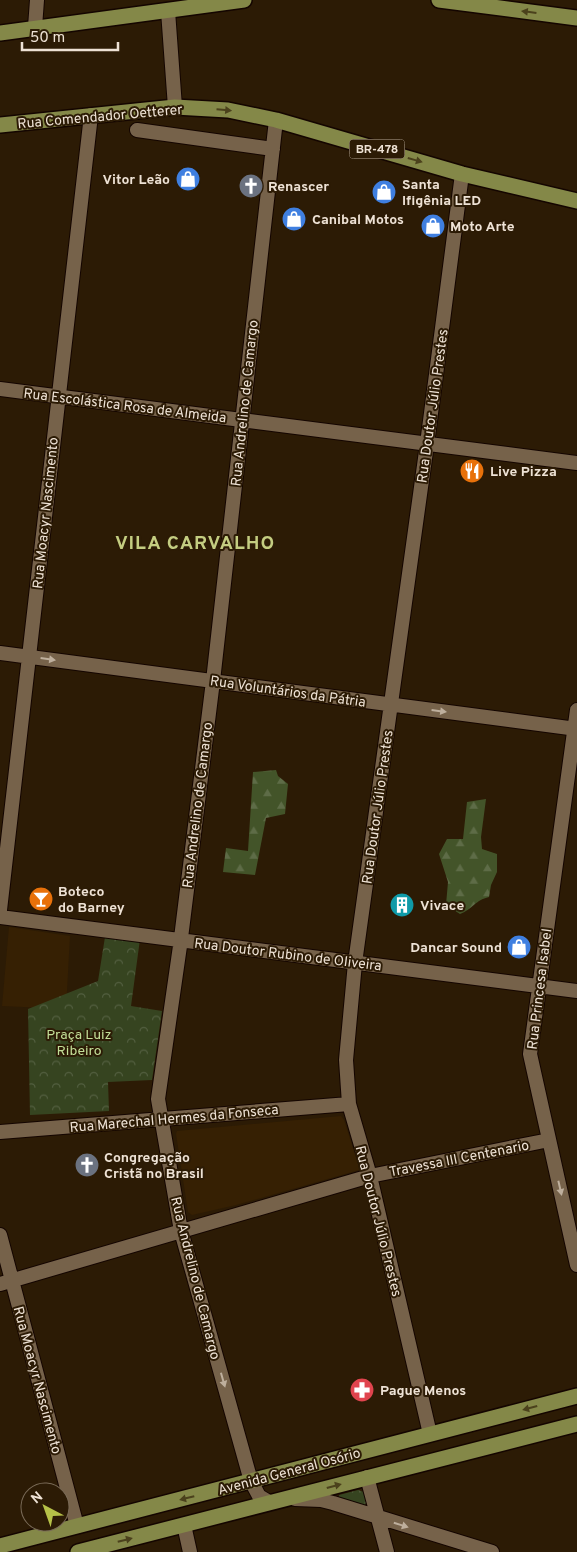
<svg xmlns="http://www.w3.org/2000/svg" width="577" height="1552" viewBox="0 0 577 1552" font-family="Overpass,sans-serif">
  <defs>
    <pattern id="forest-firs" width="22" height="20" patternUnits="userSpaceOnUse" patternTransform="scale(1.25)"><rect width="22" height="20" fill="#435429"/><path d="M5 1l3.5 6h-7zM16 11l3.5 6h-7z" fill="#5e6c47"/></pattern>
    <pattern id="park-crowns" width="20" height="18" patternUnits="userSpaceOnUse" patternTransform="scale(1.25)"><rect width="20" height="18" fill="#364420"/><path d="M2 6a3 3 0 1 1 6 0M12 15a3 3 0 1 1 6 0" fill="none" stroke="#535f40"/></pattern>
  </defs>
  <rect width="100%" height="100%" fill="#2c1b05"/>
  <path fill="#362003" d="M9 927 70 936 66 1009 2 1006Z
    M341 1116 344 1120 359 1167V1170L236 1205 192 1215 188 1212 176 1134 177 1131Z"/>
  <path fill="url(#forest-firs)" d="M276 770 278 776 288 784 285 814 266 818 255 875 223 872 226 848 248 851 253 772Z
    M486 799 481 837 482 849 497 854V872L491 885 489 897C475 900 473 909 460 914L446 905 448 882 439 854 447 839H463L467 802Z"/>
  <path fill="url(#park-crowns)" d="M105 937 140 939 131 1006 162 1011 152 1080 108 1082 109 1111 30 1115 28 1009 98 981Z
    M358 1490 364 1492 366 1503 363 1507 339 1497V1495Z"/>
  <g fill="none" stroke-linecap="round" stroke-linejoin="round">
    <defs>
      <path id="minor" d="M168 11 175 107
        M35 27 37 0
        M137 130 273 149
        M0 389 577 463
        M0 653 577 729
        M577 710 530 1054 577 1265
        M0 910 91 115
        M0 917 577 991
        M0 1132 349 1104
        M0 1235 77 1526
        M0 1284 370 1176 549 1140
        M430 1434 370 1176 349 1104 346 1060 355 963 427 444 462 174
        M367 1477 387 1552
        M295 1499 321 1500 333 1503 492 1552
        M269 1502 259 1496 251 1481 181 1231 158 1099 180 946 213 681 276 120
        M184 1525 190 1552"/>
      <path id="major" d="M439 0 577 18
        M0 33 244 0
        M0 125 175 107 228 110 276 120 462 174 577 201
        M0 1546 577 1396
        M78 1552 577 1424"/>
    </defs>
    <use href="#minor" stroke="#140500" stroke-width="16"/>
    <use href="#major" stroke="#140500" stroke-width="18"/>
    <use href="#minor" stroke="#76624a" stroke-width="14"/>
    <use href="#major" stroke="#848848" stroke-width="15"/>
  </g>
  <defs><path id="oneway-solid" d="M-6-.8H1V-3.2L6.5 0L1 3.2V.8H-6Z" transform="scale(1.25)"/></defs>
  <g fill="#4b411c">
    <use href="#oneway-solid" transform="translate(529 12) rotate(-173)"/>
    <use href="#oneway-solid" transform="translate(224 110) rotate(5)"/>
    <use href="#oneway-solid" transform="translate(415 160) rotate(16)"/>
    <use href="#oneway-solid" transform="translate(530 1408) rotate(165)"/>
    <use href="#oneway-solid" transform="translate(334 1486) rotate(-15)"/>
    <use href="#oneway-solid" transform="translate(187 1498) rotate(166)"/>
    <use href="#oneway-solid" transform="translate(125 1540) rotate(-14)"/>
  </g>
  <g fill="#beaf9d">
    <use href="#oneway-solid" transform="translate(48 659) rotate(8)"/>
    <use href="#oneway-solid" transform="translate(439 711) rotate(7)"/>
    <use href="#oneway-solid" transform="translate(560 1188) rotate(77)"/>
    <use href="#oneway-solid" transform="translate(223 1380) rotate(74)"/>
    <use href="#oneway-solid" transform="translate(401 1525) rotate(17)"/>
  </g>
  <defs>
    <symbol id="shop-disc" viewBox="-11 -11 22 22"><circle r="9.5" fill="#3f7fe0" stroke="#2c1b05"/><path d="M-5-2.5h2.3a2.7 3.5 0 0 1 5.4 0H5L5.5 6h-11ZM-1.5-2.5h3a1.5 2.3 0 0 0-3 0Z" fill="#fff"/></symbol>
    <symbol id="church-disc" viewBox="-11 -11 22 22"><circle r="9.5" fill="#6b7280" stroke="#2c1b05"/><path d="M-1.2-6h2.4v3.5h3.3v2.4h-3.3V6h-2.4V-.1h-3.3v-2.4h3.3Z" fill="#fff"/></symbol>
    <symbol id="restaurant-disc" viewBox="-11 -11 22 22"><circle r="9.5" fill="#e8710a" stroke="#2c1b05"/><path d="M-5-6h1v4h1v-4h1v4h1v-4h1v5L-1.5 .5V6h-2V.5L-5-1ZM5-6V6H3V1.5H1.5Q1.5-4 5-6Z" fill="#fff"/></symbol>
    <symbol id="bar-disc" viewBox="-11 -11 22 22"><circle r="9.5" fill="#e8710a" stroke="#2c1b05"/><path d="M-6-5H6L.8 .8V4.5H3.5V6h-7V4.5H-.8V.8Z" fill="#fff"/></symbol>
    <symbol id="building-disc" viewBox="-11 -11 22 22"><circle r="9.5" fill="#0f9aa8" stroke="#2c1b05"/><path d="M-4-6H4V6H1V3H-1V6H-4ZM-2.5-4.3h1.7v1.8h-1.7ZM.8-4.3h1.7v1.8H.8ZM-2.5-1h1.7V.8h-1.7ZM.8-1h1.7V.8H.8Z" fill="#fff"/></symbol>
    <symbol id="pharmacy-disc" viewBox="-11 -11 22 22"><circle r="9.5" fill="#e0444e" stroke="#2c1b05"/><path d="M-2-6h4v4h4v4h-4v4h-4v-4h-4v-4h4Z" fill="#fff"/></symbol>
  </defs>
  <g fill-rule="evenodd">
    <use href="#shop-disc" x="174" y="165" width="28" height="28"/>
    <use href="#church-disc" x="237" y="172" width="28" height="28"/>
    <use href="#shop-disc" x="370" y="178" width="28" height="28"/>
    <use href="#shop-disc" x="280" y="205" width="28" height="28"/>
    <use href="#shop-disc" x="419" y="212" width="28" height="28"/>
    <use href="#restaurant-disc" x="458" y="457" width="28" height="28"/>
    <use href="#bar-disc" x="27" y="885" width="28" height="28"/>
    <use href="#building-disc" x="388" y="891" width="28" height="28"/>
    <use href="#shop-disc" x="505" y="933" width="28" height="28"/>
    <use href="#church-disc" x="73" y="1151" width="28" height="28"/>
    <use href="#pharmacy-disc" x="348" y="1376" width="28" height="28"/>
  </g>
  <g text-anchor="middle" stroke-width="4" stroke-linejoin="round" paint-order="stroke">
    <rect fill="#2c1b05" stroke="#b4a697" stroke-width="1" x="349.5" y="139.5" width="55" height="19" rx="4"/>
    <g font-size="12" font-weight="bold" fill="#eee2d5">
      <text x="377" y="153">BR-478</text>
    </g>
    <g font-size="14" fill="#eee2d5" stroke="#2c1b05">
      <text transform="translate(100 116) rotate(-5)" y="5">Rua Comendador Oetterer</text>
      <text transform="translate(244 403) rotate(-84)" y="5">Rua Andrelino de Camargo</text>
      <text transform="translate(125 405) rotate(7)" y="5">Rua Escolástica Rosa de Almeida</text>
      <text transform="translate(432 406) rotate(-82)" y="5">Rua Doutor Júlio Prestes</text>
      <text transform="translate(45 513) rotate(-84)" y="5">Rua Moacyr Nascimento</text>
      <text transform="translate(288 691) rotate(8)" y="5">Rua Voluntários da Pátria</text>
      <text transform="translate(197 805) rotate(-83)" y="5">Rua Andrelino de Camargo</text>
      <text transform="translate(377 807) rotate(-82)" y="5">Rua Doutor Júlio Prestes</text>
      <text transform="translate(288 954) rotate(7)" y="5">Rua Doutor Rubino de Oliveira</text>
      <text transform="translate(539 989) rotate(-83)" y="5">Rua Princesa Isabel</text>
      <text transform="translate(174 1118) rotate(-5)" y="5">Rua Marechal Hermes da Fonseca</text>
      <text transform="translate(459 1158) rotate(-11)" y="5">Travessa III Centenario</text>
      <text transform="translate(379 1221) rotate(76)" y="5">Rua Doutor Júlio Prestes</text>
      <text transform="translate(196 1278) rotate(76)" y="5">Rua Andrelino de Camargo</text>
      <text transform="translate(38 1380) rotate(75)" y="5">Rua Moacyr Nascimento</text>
      <text transform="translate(289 1471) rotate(-15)" y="5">Avenida General Osório</text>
    </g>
    <g font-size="14" font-weight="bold" fill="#eee2d5" stroke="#2c1b05" text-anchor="start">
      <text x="170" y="184" text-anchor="end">Vitor Leão</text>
      <text x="402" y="189">Santa<tspan x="402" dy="16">Ifigênia LED</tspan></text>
      <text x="268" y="191">Renascer</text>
      <text x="312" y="224">Canibal Motos</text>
      <text x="450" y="231">Moto Arte</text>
      <text x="490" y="476">Live Pizza</text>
      <text x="58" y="896">Boteco<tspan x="58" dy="16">do Barney</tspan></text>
      <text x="420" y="910">Vivace</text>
      <text x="502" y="952" text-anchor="end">Dancar Sound</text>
      <text x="104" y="1162">Congregação<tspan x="104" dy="16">Cristã no Brasil</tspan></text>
      <text x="380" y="1395">Pague Menos</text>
    </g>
    <g font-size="14" fill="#c3df98" stroke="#2c1b05">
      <text x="79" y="1039">Praça Luiz<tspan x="79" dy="16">Ribeiro</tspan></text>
    </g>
    <g font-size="19" font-weight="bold" letter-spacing="1" fill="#c4cd81" stroke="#2c1b05">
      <text x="195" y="549">VILA CARVALHO</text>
    </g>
  </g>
  <g transform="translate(45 1507) rotate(319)"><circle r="24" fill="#2c1b05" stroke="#7a6b58"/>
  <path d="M0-4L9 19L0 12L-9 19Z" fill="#b6c148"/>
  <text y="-8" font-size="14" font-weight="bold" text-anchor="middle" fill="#eee2d5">N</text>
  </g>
  <path d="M22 42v8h96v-8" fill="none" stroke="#eee2d5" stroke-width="2.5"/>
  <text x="30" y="42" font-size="15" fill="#eee2d5" stroke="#2c1b05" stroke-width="4" paint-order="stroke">50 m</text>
</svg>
